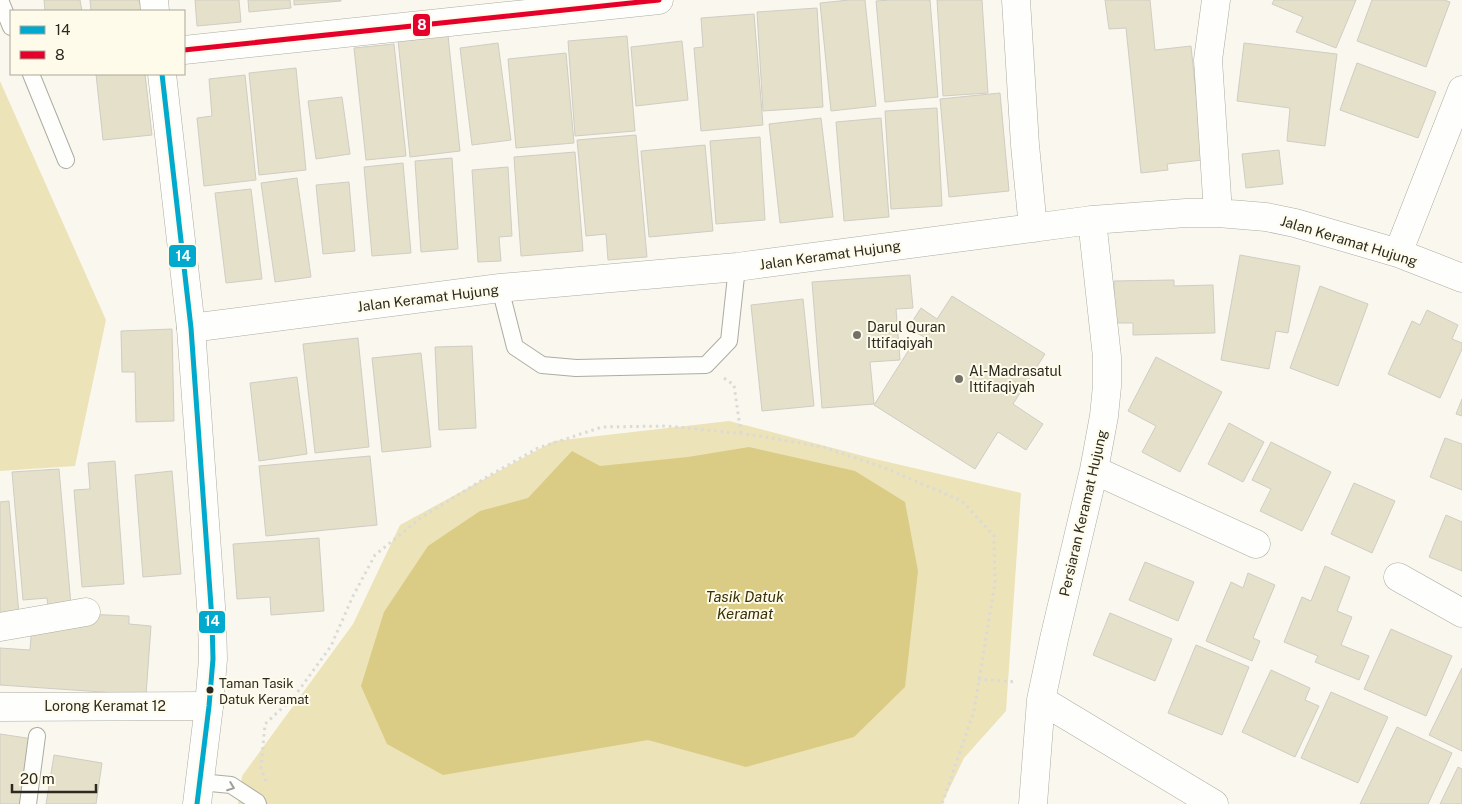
<svg xmlns="http://www.w3.org/2000/svg" width="1462" height="804" viewBox="0 0 1462 804" font-family="'Public Sans',sans-serif">
  <rect width="100%" height="100%" fill="#faf8ee"/>
  <path fill="#ece3b8" d="M0 81 106 320 75 466 0 471Z
    M729 421 875 459 1021 493 1006 711 964 758 942 804H238L242 776 353 624 400 525 554 441Z"/>
  <path fill="#dacb85" d="M749 447 855 471 905 502 918 571 905 687 854 737 746 767 648 740 443 775 387 744 361 686 384 612 428 546 480 511 528 498 572 451 600 466 688 457Z"/>
  <path fill="#e5e0c9" stroke="#cfcdc4" d="M44 0H80L82 11H45Z
    M90 0H139L141 11H91Z
    M195 0H239L241 22 197 26Z
    M248 0H290L291 8 249 12Z
    M294 0H341V1L294 5Z
    M849 0H865L876 106 831 111 820 3Z
    M891 0H930L938 97 885 102 876 1Z
    M937 0H982L988 93 943 96Z
    M1105 0H1150L1155 50 1191 46 1203 160 1167 164 1168 170 1141 173 1126 28 1109 29Z
    M1274 0H1356L1336 48 1296 32 1303 17 1272 4Z
    M1372 0H1444L1450 2 1426 67 1357 41Z
    M817 8 823 107 763 111 757 12Z
    M754 14 763 125 701 131 694 48 703 47 701 18Z
    M448 35 460 151 410 157 398 40Z
    M627 36 635 131 575 136 568 41Z
    M682 41 688 100 636 106 631 47Z
    M498 43 511 140 472 145 460 48Z
    M1244 43 1337 54 1325 146 1287 141 1290 108 1237 101Z
    M394 44 406 156 366 160 354 48Z
    M566 53 574 143 516 148 508 59Z
    M1357 63 1436 92 1418 138 1340 110Z
    M296 68 306 170 259 175 249 73Z
    M96 74H145L152 135 103 140Z
    M245 75 256 180 204 186 197 118 212 116 209 79Z
    M1000 93 1009 191 949 197 940 99Z
    M342 97 350 154 316 159 308 101Z
    M937 108 942 206 891 209 885 111Z
    M821 118 833 217 780 223 769 124Z
    M881 118 889 217 844 221 836 122Z
    M636 135 647 257 608 260 606 234 586 236 577 140Z
    M760 137 765 220 716 224 710 141Z
    M705 145 713 231 649 237 641 151Z
    M1279 150 1283 184 1246 188 1242 154Z
    M575 152 583 251 521 256 514 157Z
    M452 158 458 249 421 252 415 161Z
    M403 163 411 253 372 256 364 167Z
    M508 167 512 236 499 237 501 261 478 262 472 170Z
    M297 178 311 277 275 282 261 183Z
    M349 182 355 251 323 254 316 185Z
    M251 189 262 279 226 283 215 193Z
    M1240 255 1300 266 1288 333 1276 331 1269 369 1221 360Z
    M910 275 913 308 896 309 900 360 870 362 874 404 822 408 812 282Z
    M1174 280V286L1213 285 1215 333 1133 335V323H1115L1114 281Z
    M1320 286 1368 304 1338 386 1290 368Z
    M952 296 1045 354 1013 404 1043 424 1026 450 998 432 975 469 874 405 912 345 919 349 926 338 908 328 921 308 937 319Z
    M803 299 814 406 762 411 751 305Z
    M1427 310 1458 325 1452 339 1462 343V349L1440 398 1388 374 1412 321 1420 325Z
    M172 329 174 421 136 422 135 372H122L121 331Z
    M358 338 369 447 315 453 303 344Z
    M472 346 476 428 439 430 435 347Z
    M421 353 431 447 382 452 372 358Z
    M1156 357 1222 392 1180 472 1142 452 1156 426 1128 411Z
    M297 377 307 454 259 461 250 383Z
    M1462 399V416L1456 414Z
    M1229 423 1264 442 1243 482 1208 464Z
    M1445 438 1462 444V490L1430 477Z
    M1271 442 1331 472 1302 531 1260 511 1271 489 1252 480Z
    M370 456 377 525 266 536 259 466Z
    M115 461 124 584 82 587 74 490 90 489 88 463Z
    M59 469 71 605 48 607 47 598 23 600 12 472Z
    M172 471 181 574 143 577 135 475Z
    M1354 483 1395 501 1372 553 1331 534Z
    M9 501 19 614 0 616V502Z
    M1446 515 1462 522V571L1429 557Z
    M319 538 324 611 271 615 270 597 237 599 233 544Z
    M1145 562 1194 582 1178 621 1129 600Z
    M1325 566 1350 577 1337 611 1352 617 1341 645 1369 656 1359 680 1315 662 1318 656 1284 642 1302 597 1311 601Z
    M1248 573 1275 585 1253 638 1260 641 1252 661 1206 641 1231 582 1243 588Z
    M1110 613 1172 639 1155 681 1093 655Z
    M86 614 129 616V624L151 626 146 695 0 685V648L30 650 32 624Z
    M1391 629 1452 656 1426 716 1364 689Z
    M1196 645 1249 667 1222 735 1168 713Z
    M1462 668V751L1429 735Z
    M1271 670 1310 688 1305 700 1319 706 1295 757 1242 732Z
    M1331 692 1388 717 1358 783 1301 758Z
    M1397 727 1452 753 1428 804H1360Z
    M0 734 40 740 31 804H0Z
    M54 755 102 763 96 804H46Z
    M1458 767 1462 769V804H1440Z"/>
  <g fill="none" stroke-linecap="round" stroke-linejoin="round">
    <defs>
      <path id="lane" d="M0 0 11 27
        M31 74 66 160
        M500 288 515 347 542 365 576 368 706 365 729 341 737 267
        M200 782 231 785 257 802 258 804
        M28 804 37 736"/>
      <path id="street" d="M1016 0 1025 145 1033 228
        M1216 0 1208 60 1218 213
        M184 50 659 0
        M1398 253 1462 90
        M191 328 500 288 737 267 1092 220 1186 213H1218L1266 217 1295 223 1398 253 1462 278
        M1094 470 1256 544
        M1398 577 1462 613
        M0 627 86 612
        M1041 700 1214 804
        M0 707 209 706
        M1033 804 1041 700 1054 639 1094 470 1104 416 1107 386V357L1092 220"/>
      <path id="secondary" d="M154 0 155 11
        M162 74 191 328 212 620 213 659 209 706 197 804"/>
    </defs>
    <use href="#lane" stroke="#adaca2" stroke-width="18"/>
    <use href="#street" stroke="#adaca2" stroke-width="29"/>
    <use href="#secondary" stroke="#adaca2" stroke-width="29"/>
    <path stroke="#dbdad7" stroke-width="3" stroke-dasharray="2.5 4" stroke-linecap="butt" d="M724 378 734 385 741 434
      M978 679 1016 682
      M266 781 261 768 265 724 294 697 331 646 353 596 375 555 422 517 487 477 538 448 602 427 667 426 754 435 823 447 885 468 962 501 994 536 995 583 974 711 942 804"/>
    <use href="#lane" stroke="#fefefc" stroke-width="16"/>
    <use href="#street" stroke="#fefefc" stroke-width="28"/>
    <use href="#secondary" stroke="#fefefc" stroke-width="28"/>
    <defs>
      <path id="bus-1" d="M162 74 191 328 212 620 213 659 209 706 197 804"/>
      <path id="bus-2" d="M184 50 659 0"/>
    </defs>
    <use href="#bus-1" stroke="#fefbea" stroke-width="9"/>
    <use href="#bus-2" stroke="#fefbea" stroke-width="9"/>
    <use href="#bus-1" stroke="#00a9ce" stroke-width="5"/>
    <use href="#bus-2" stroke="#e4002b" stroke-width="5"/>
  </g>
  <defs><path id="oneway-chevron" d="M-2-3.5L2.5 0L-2 3.5" fill="none" stroke-width="1.6" stroke-linecap="round" stroke-linejoin="round" transform="scale(1.25)"/></defs>
  <use stroke="#a09f99" href="#oneway-chevron" transform="translate(231 787) rotate(21)"/>
  <g fill="#747268" stroke="#fefbea" stroke-width="2">
    <circle cx="857" cy="335" r="5"/>
    <circle cx="959" cy="379" r="5"/>
  </g>
  <circle fill="#2c2a20" stroke="#fefbea" stroke-width="2" cx="210" cy="690" r="4.5"/>
  <g text-anchor="middle" stroke-width="4" stroke-linejoin="round" paint-order="stroke">
    <g font-size="13" fill="#2c2a20" stroke="#fefbea" text-anchor="start">
      <text x="219" y="688">Taman Tasik<tspan x="219" dy="16">Datuk Keramat</tspan></text>
    </g>
    <g font-size="14" fill="#2c2a20" stroke="#fefbea">
      <text transform="translate(1349 241) rotate(17)" y="5">Jalan Keramat Hujung</text>
      <text transform="translate(830 255) rotate(-8)" y="5">Jalan Keramat Hujung</text>
      <text transform="translate(428 298) rotate(-7)" y="5">Jalan Keramat Hujung</text>
      <text transform="translate(1083 513) rotate(-77)" y="5">Persiaran Keramat Hujung</text>
      <text x="105" y="711">Lorong Keramat 12</text>
    </g>
    <g font-size="14" fill="#2c2a20" stroke="#fefbea" text-anchor="start">
      <text x="867" y="332">Darul Quran<tspan x="867" dy="16">Ittifaqiyah</tspan></text>
      <text x="969" y="376">Al-Madrasatul<tspan x="969" dy="16">Ittifaqiyah</tspan></text>
    </g>
    <g font-size="15" font-style="italic" fill="#3a3106" stroke="#fefbea">
      <text x="745" y="602">Tasik Datuk<tspan x="745" dy="17">Keramat</tspan></text>
    </g>
  </g>
  <g stroke="#fefbea" stroke-width="2">
    <rect x="412" y="13" width="19" height="24" rx="5" fill="#e4002b"/>
    <rect x="168" y="244" width="29" height="24" rx="5" fill="#00a9ce"/>
    <rect x="198" y="610" width="28" height="24" rx="5" fill="#00a9ce"/>
  </g>
  <g font-size="14" text-anchor="middle" font-weight="bold" fill="#fff">
    <text x="422" y="30">8</text>
    <text x="183" y="261">14</text>
    <text x="212" y="626">14</text>
  </g>
  <rect x="10" y="10" width="175" height="65" fill="#fefbea" stroke="#aaa799"/>
  <rect x="20" y="26" width="25" height="8" fill="#00a9ce" stroke="#aaa799"/>
  <text x="55" y="35" font-size="15" fill="#2c2a20">14</text>
  <rect x="20" y="51" width="25" height="8" fill="#e4002b" stroke="#aaa799"/>
  <text x="55" y="60" font-size="15" fill="#2c2a20">8</text>
  <path d="M12 784v8h84v-8" fill="none" stroke="#2c2a20" stroke-width="2.5"/>
  <text x="20" y="784" font-size="15" fill="#2c2a20" stroke="#fefbea" stroke-width="4" paint-order="stroke">20 m</text>
</svg>
